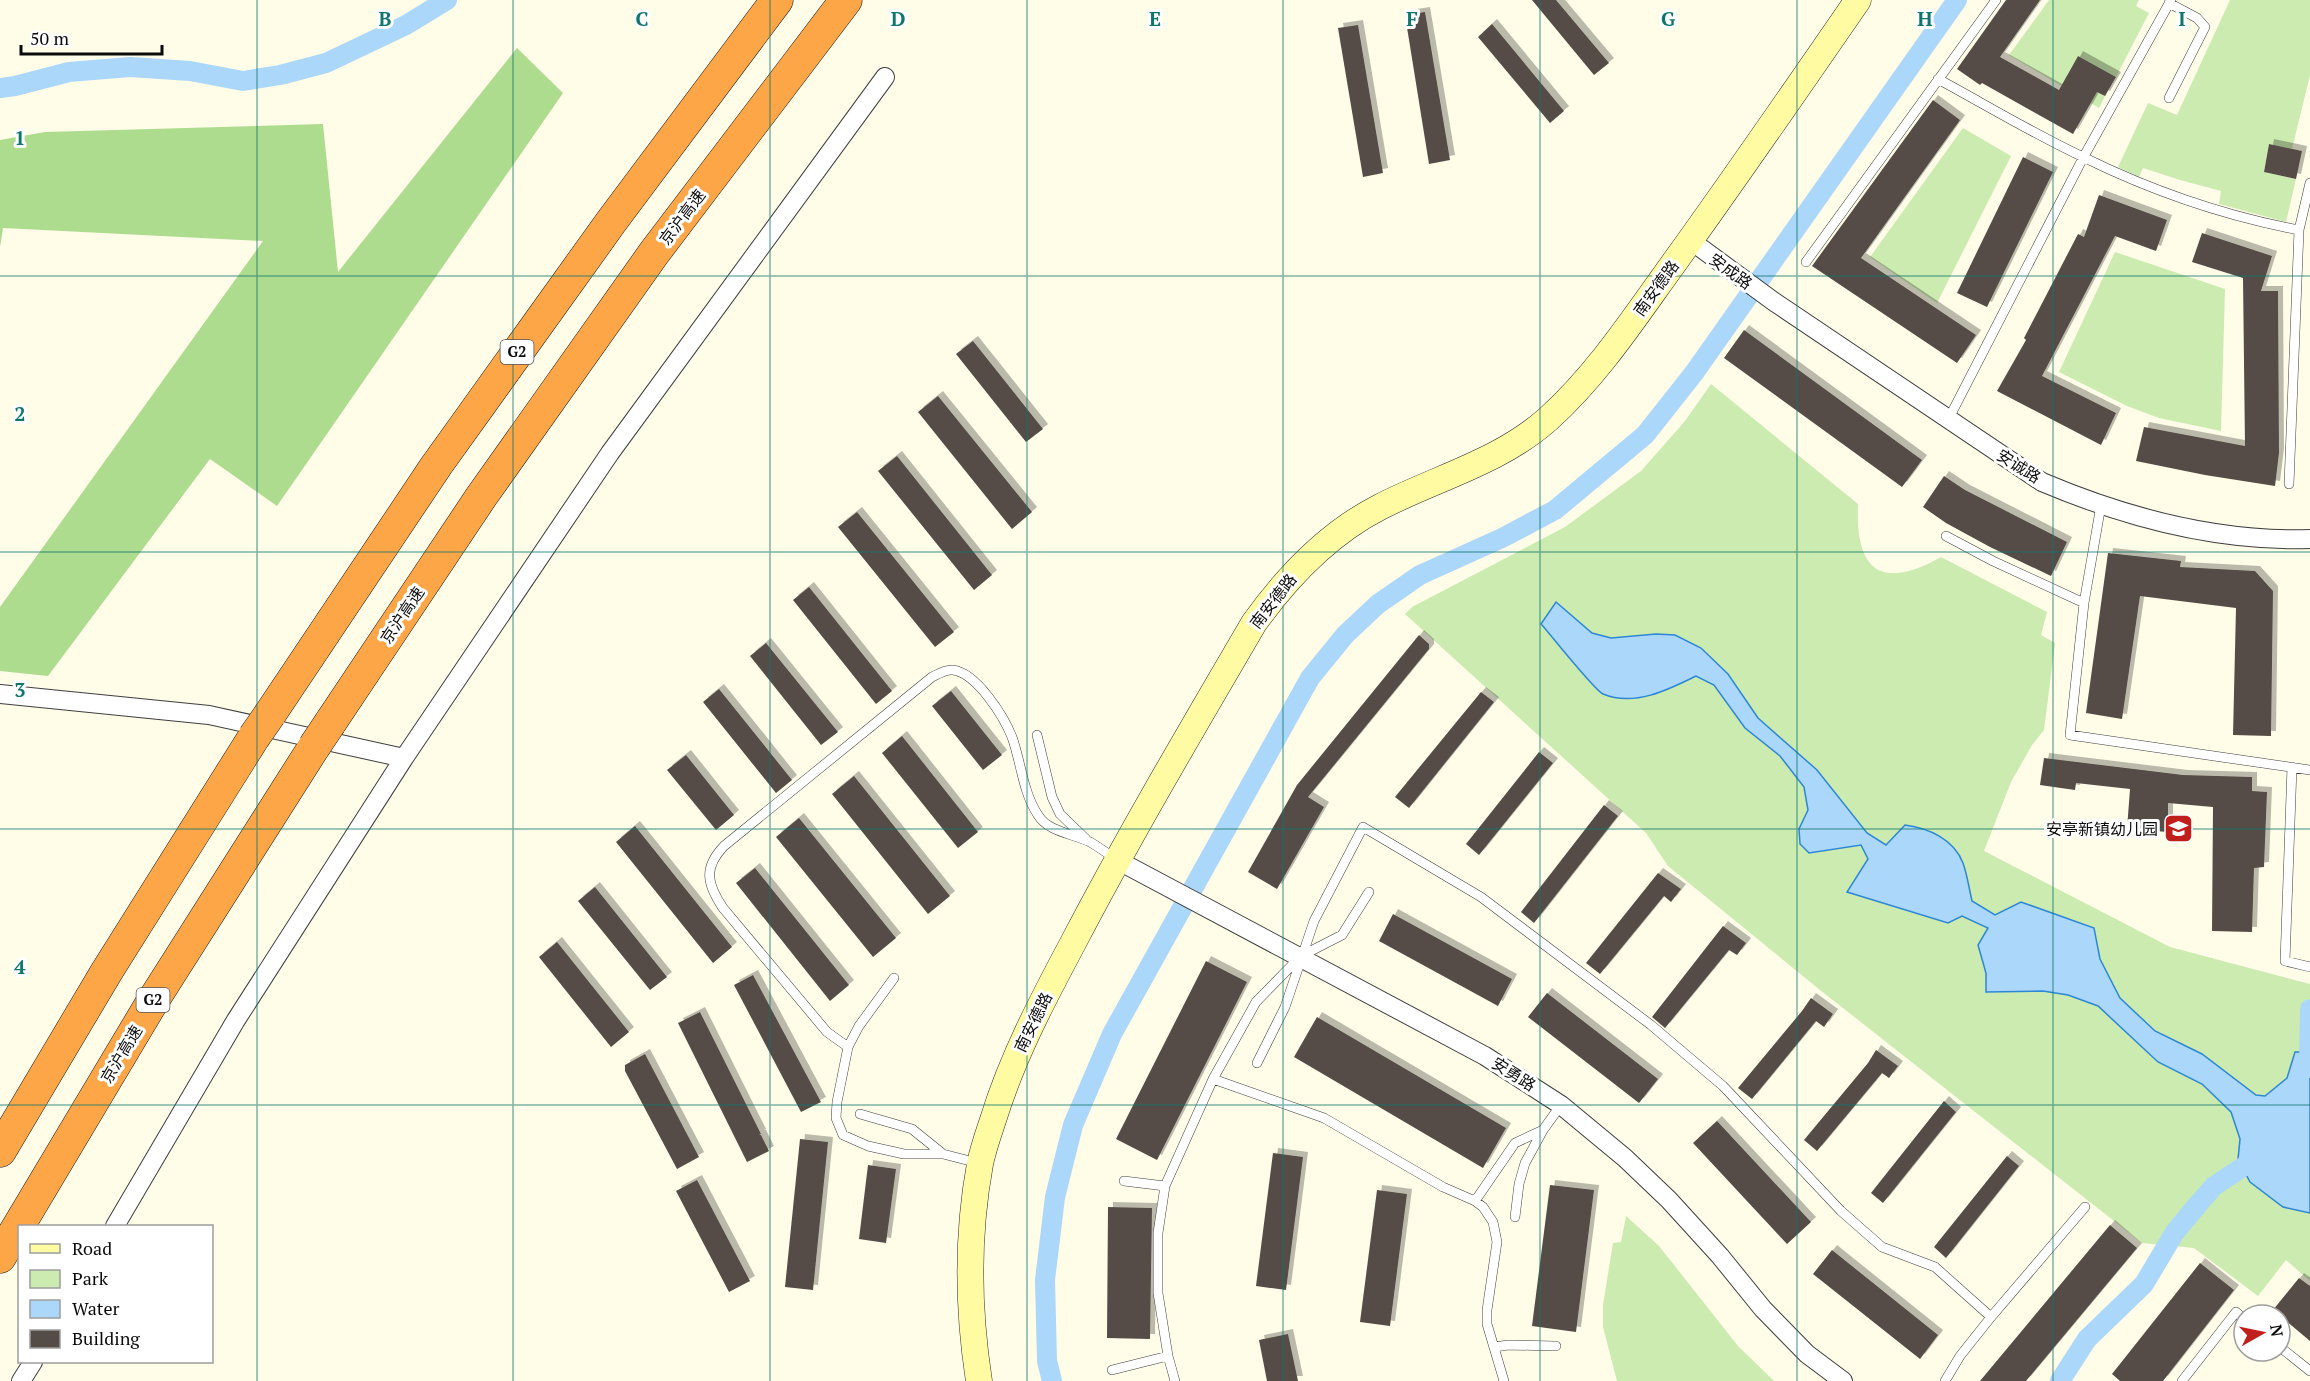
<svg xmlns="http://www.w3.org/2000/svg" width="2310" height="1381" viewBox="0 0 2310 1381" font-family="'PT Serif','Noto Sans SC',serif">
  <defs>
    <filter id="shadow"><feDropShadow dx="5" dy="-5" stdDeviation="0" flood-color="#0004"/></filter>
  </defs>
  <rect width="100%" height="100%" fill="#fffce8"/>
  <path fill="#cbebb0" d="M2049 0H2139L2136 6 2149 13 2116 77 2078 56 2067 75 2105 96 2099 108 2009 55Z
    M2230 0H2310V75L2292 149 2269 144 2264 172 2296 179 2286 222 2219 204 2221 191 2180 180 2143 168 2139 177 2118 167 2148 103 2177 115Z
    M1963 128 2011 156 1937 303 1870 257Z
    M2115 252 2225 289 2221 431 2159 418 2127 406 2059 372Z
    M1711 384 1858 504C1855 571 1881 591 1941 557L2047 612 2041 635 2055 643 2044 730 2032 745 2011 782 1984 851 2170 947 2310 984V1281L2286 1260 2258 1296 2194 1248 2142 1243 1820 990 1668 866 1646 833 1405 614 1412 607 1565 527 1641 471 1685 421Z
    M1626 1216 1659 1246 1738 1346 1774 1381H1617L1603 1327V1305L1613 1243 1621 1242Z"/>
  <path fill="#addc8f" d="M517 48 563 93 277 506 210 459 48 676 0 671V607L263 241 3 228 0 247V140L45 132 323 124 338 272Z"/>
  <path fill="#aad7fa" stroke="#2d87d5" stroke-width="1.5" d="M1556 602 1592 633 1611 638 1656 634 1675 635 1701 648 1728 674 1758 718 1817 770 1867 833 1886 845 1905 825C1928 828 1954 839 1963 863 1967 874 1969 888 1972 901L1995 915 2021 902 2094 928 2100 959 2120 998 2155 1031 2202 1054 2256 1095 2265 1096 2287 1078 2295 1052H2310V1213L2283 1207 2250 1182 2238 1159 2240 1139 2231 1112 2202 1084 2158 1062 2098 1006 2068 995 2043 991 1986 992V973L1978 945 1988 928 1962 916 1948 923 1847 892 1868 859 1861 845 1809 853 1800 844 1799 829 1808 810 1804 787 1780 756 1745 728 1714 685 1696 676C1668 690 1634 707 1603 694 1595 691 1551 635 1541 624Z"/>
  <g fill="none" stroke-linecap="round" stroke-linejoin="round">
    <path stroke="#aad7fa" stroke-width="20" d="M0 88 15 86 69 72 130 67 190 71 243 81 280 75 326 63 406 25 447 0
      M2309 1068 2310 1009
      M1052 1381 1047 1361 1045 1280 1055 1197 1073 1125 1112 1034 1310 678 1345 635 1378 604 1420 575 1502 538 1555 510 1645 435 1694 373 1957 0
      M2060 1381 2087 1339 2144 1284 2175 1232 2200 1202 2214 1186 2255 1159"/>
  </g>
  <path fill="#544c46" filter="url(#shadow)" d="M1532 0H1556L1609 63 1594 75Z
    M2006 0H2040L2000 57 2059 90 2078 56 2116 77 2105 96 2097 92 2073 134 1982 83 1980 85 1957 69Z
    M1425 12 1450 160 1429 164 1405 15Z
    M1492 24 1564 111 1550 123 1478 37Z
    M1358 25 1383 173 1363 177 1338 28Z
    M1933 100 1960 120 1861 258 1976 335 1957 363 1812 266Z
    M2269 144 2302 151 2296 179 2264 172Z
    M2023 157 2053 172 1987 307 1957 293Z
    M2099 195 2167 220 2156 251 2115 236 2042 376 2116 413 2101 445 1997 391 2026 340 2024 338 2078 234 2084 237Z
    M2202 233 2272 256 2261 291H2278L2279 453 2275 486 2205 475 2136 461 2144 427 2245 446 2243 278 2192 262Z
    M1744 330 1922 460 1902 487 1724 358Z
    M973 341 1043 429 1026 442 956 354Z
    M938 396 1032 512 1012 529 918 412Z
    M897 456 992 575 974 590 878 471Z
    M1944 476 1965 490 2067 542 2051 576 1990 547 1946 523 1923 507Z
    M857 512 954 632 935 647 838 527Z
    M2108 553 2181 561 2180 567 2255 571 2273 591 2271 736 2233 735 2236 608 2140 596 2122 719 2086 713Z
    M809 587 892 691 876 704 793 600Z
    M1419 635 1429 644V649L1308 797 1324 807 1277 889 1248 872 1297 785Z
    M766 643 838 732 821 745 750 656Z
    M719 689 792 780 776 793 703 702Z
    M951 691 1002 755 983 770 932 706Z
    M1481 692 1494 702 1409 808 1395 797Z
    M902 736 978 832 958 848 882 753Z
    M1539 752 1553 763 1479 855 1466 844Z
    M686 755 734 815 716 830 667 770Z
    M2044 758 2183 775 2252 777V791L2267 792 2264 867 2254 868 2252 932 2212 931 2213 807 2168 803V832L2127 829 2130 789 2076 783 2075 790 2040 785Z
    M854 776 950 896 928 914 832 794Z
    M1604 805 1618 816 1534 923 1521 912Z
    M799 818 896 938 873 957 776 837Z
    M635 826 732 947 713 963 616 842Z
    M755 868 849 985 830 1001 736 883Z
    M1658 873 1681 889 1671 902 1664 896 1600 974 1586 963Z
    M595 887 667 977 650 990 578 901Z
    M1393 914 1512 979 1498 1006 1379 941Z
    M1723 926 1746 943 1737 955 1729 950 1665 1028 1652 1017Z
    M557 942 629 1032 611 1047 539 957Z
    M1206 961 1247 982 1157 1160 1116 1139Z
    M753 975 821 1102 801 1112 734 985Z
    M1547 993 1658 1079 1639 1103 1528 1017Z
    M1811 998 1833 1014 1824 1027 1816 1021 1752 1099 1738 1088 1802 1011Z
    M700 1012 761 1134 759 1135H761L769 1151 747 1162 678 1023Z
    M1317 1017 1506 1128 1483 1168 1294 1057Z
    M1876 1050 1898 1066 1889 1078 1882 1073 1817 1151 1804 1140 1868 1063Z
    M645 1054 699 1157 677 1169 625 1071V1065Z
    M1944 1101 1956 1112 1883 1203 1871 1193Z
    M1717 1121 1811 1222 1787 1244 1693 1143Z
    M800 1139 828 1142 813 1290 785 1287Z
    M1273 1153 1303 1157 1286 1290 1256 1286Z
    M2007 1156 2019 1166 1946 1258 1934 1247Z
    M868 1165 896 1169 886 1243 859 1239Z
    M697 1180 750 1281 729 1292 676 1191Z
    M1550 1185 1594 1190 1576 1332 1532 1326Z
    M1377 1190 1407 1194 1390 1326 1360 1322Z
    M1108 1207 1152 1208 1150 1339 1107 1338Z
    M2110 1225 2137 1248 2026 1381H1980Z
    M1832 1250 1938 1335 1920 1359 1813 1274Z
    M2200 1263 2234 1290 2163 1381H2120L2112 1374Z
    M2299 1278 2310 1286V1341L2273 1310Z
    M1288 1334 1298 1381H1267L1259 1340Z"/>
  <g fill="none" stroke-linecap="round" stroke-linejoin="round">
    <defs>
      <path id="lane" d="M1938 79C1986 105 2034 134 2083 157 2152 191 2225 216 2299 230
        M2169 98 2205 27 2197 18 2169 3
        M1806 262 1996 0
        M1948 420 2083 158 2171 0
        M2289 484 2299 230 2310 183
        M2101 505 2084 603 2070 735 2310 770
        M1946 536 1993 561 2084 603
        M1037 735 1052 797 1060 814 1086 839
        M2292 767 2285 961 2310 967
        M894 978 859 1026 848 1047 837 1102 836 1118 843 1135 868 1146 904 1154H943L978 1163
        M848 1047 827 1032 723 908C707 884 703 868 724 846L932 677C938 674 946 669 953 670 977 673 1004 717 1012 737 1021 762 1023 793 1038 815 1048 832 1074 834 1090 842 1099 847 1108 854 1117 860
        M1257 1063 1285 1007 1314 921 1363 827 1481 897 1651 1025 1723 1086 1841 1211 1882 1247 1935 1267 1991 1317
        M1213 1079 1324 1118 1443 1187 1475 1201 1483 1207 1493 1222 1497 1242 1487 1310V1324L1504 1381
        M860 1114 912 1129 943 1154
        M1124 1181 1165 1186
        M1475 1201 1515 1143 1543 1130
        M1515 1217 1519 1184 1525 1163 1543 1130 1561 1105
        M1495 1347 1508 1345 1556 1346
        M2280 1347 2310 1371
        M1112 1370 1168 1356
        M1175 1381 1168 1356 1158 1293V1233L1165 1186 1213 1079 1256 1002 1301 956 1342 935 1369 892
        M1945 1381 1960 1356 1991 1317 2085 1207
        M2182 1381 2236 1312 2244 1319"/>
      <path id="street" d="M1690 240 1773 301 2042 482C2127 518 2218 542 2310 539
        M0 694 209 715 404 758
        M1117 860 1485 1056 1561 1105 1625 1158 1669 1200 1720 1256 1763 1309 1807 1354 1843 1381
        M115 1226 236 1020 404 758 610 453 885 77
        M21 1381 33 1362"/>
      <path id="secondary" d="M979 1381C968 1310 967 1235 980 1164 983 1149 988 1135 993 1120 1012 1058 1042 1001 1073 943 1130 834 1192 729 1254 623 1287 577 1329 533 1380 507 1436 478 1500 462 1548 419 1599 373 1636 315 1676 260 1738 174 1798 87 1858 0"/>
      <path id="highway" d="M270 714 436 466 611 222 777 0
        M330 723 481 497 654 253 846 0
        M0 1151 107 971 254 737
        M0 1257 154 999 314 747"/>
    </defs>
    <use href="#lane" stroke="#3e3e3e" stroke-width="10"/>
    <use href="#street" stroke="#3e3e3e" stroke-width="20"/>
    <use href="#secondary" stroke="#2d2d2d" stroke-width="27"/>
    <use href="#highway" stroke="#1c1c1c" stroke-width="33"/>
    <use href="#lane" stroke="#fff" stroke-width="9"/>
    <use href="#street" stroke="#fff" stroke-width="18"/>
    <use href="#secondary" stroke="#fffba3" stroke-width="26"/>
    <use href="#highway" stroke="#fda648" stroke-width="32"/>
    <defs>
      <path id="highway-bridge" d="M254 737 270 714
        M314 747 330 723"/>
    </defs>
    <use href="#highway-bridge" stroke="#1c1c1c" stroke-width="33" stroke-linecap="butt"/>
    <use href="#highway-bridge" stroke="#fda648" stroke-width="32"/>
  </g>
  <path fill="none" stroke="#0f766e" stroke-width="1.5" stroke-opacity="0.55" d="M257 0V1381M513 0V1381M770 0V1381M1027 0V1381M1283 0V1381M1540 0V1381M1797 0V1381M2053 0V1381M0 276H2310M0 552H2310M0 829H2310M0 1105H2310"/>
  <defs>
    <symbol id="school-square" viewBox="-11 -11 22 22"><rect x="-9" y="-9" width="18" height="18" rx="4" fill="#c11f1c" stroke="#fff"/><path d="M0-5L7-2L0 1L-7-2ZM-4 1L0 2.5L4 1V4Q0 6-4 4Z" fill="#fff"/></symbol>
  </defs>
  <g fill-rule="evenodd">
    <use href="#school-square" x="2162" y="812" width="33" height="33"/>
  </g>
  <g text-anchor="middle" stroke-width="6" stroke-linejoin="round" paint-order="stroke">
    <g fill="#fff" stroke="#545454" stroke-width="1.5">
      <rect x="500.5" y="340" width="33" height="24" rx="4.5"/>
      <rect x="136.5" y="988" width="33" height="24" rx="4.5"/>
    </g>
    <g font-size="15" font-weight="bold" fill="#0b0b0b">
      <text x="517" y="357">G2</text>
      <text x="153" y="1005">G2</text>
    </g>
    <g font-size="16" fill="#0b0b0b" stroke="#fff">
      <text transform="translate(682 217) rotate(-53)" y="6">京沪高速</text>
      <text transform="translate(1731 271) rotate(36)" y="6">安成路</text>
      <text transform="translate(1656 288) rotate(-54)" y="6">南安德路</text>
      <text transform="translate(2019 466) rotate(32)" y="6">安诚路</text>
      <text transform="translate(1273 601) rotate(-52)" y="6">南安德路</text>
      <text transform="translate(402 615) rotate(-56)" y="6">京沪高速</text>
      <text transform="translate(1033 1022) rotate(-64)" y="6">南安德路</text>
      <text transform="translate(121 1054) rotate(-59)" y="6">京沪高速</text>
      <text transform="translate(1514 1074) rotate(32)" y="6">安勇路</text>
    </g>
    <g font-size="16" fill="#0b0b0b" stroke="#fff" text-anchor="end">
      <text x="2158" y="835">安亭新镇幼儿园</text>
    </g>
  </g>
  <g font-size="20" text-anchor="middle" font-weight="bold" fill="#0f766e" stroke="#fff" stroke-width="6" stroke-linejoin="round" paint-order="stroke">
    <text x="385" y="26">B</text>
    <text x="642" y="26">C</text>
    <text x="898" y="26">D</text>
    <text x="1155" y="26">E</text>
    <text x="1412" y="26">F</text>
    <text x="1668" y="26">G</text>
    <text x="1925" y="26">H</text>
    <text x="2182" y="26">I</text>
    <text x="20" y="145">1</text>
    <text x="20" y="421">2</text>
    <text x="20" y="697">3</text>
    <text x="20" y="974">4</text>
  </g>
  <rect x="18" y="1225" width="195" height="138" fill="#ffffff" stroke="#9d9d9d" stroke-width="1.5"/>
  <rect x="30" y="1244" width="30" height="9" fill="#fffba3" stroke="#9d9d9d" stroke-width="1.5"/>
  <text x="72" y="1255" font-size="18" fill="#0b0b0b">Road</text>
  <rect x="30" y="1270" width="30" height="18" fill="#cbebb0" stroke="#9d9d9d" stroke-width="1.5"/>
  <text x="72" y="1285" font-size="18" fill="#0b0b0b">Park</text>
  <rect x="30" y="1300" width="30" height="18" fill="#aad7fa" stroke="#9d9d9d" stroke-width="1.5"/>
  <text x="72" y="1315" font-size="18" fill="#0b0b0b">Water</text>
  <rect x="30" y="1330" width="30" height="18" fill="#544c46" stroke="#9d9d9d" stroke-width="1.5"/>
  <text x="72" y="1345" font-size="18" fill="#0b0b0b">Building</text>
  <g transform="translate(2262 1333) rotate(81)"><circle r="28" fill="#ffffff" stroke="#9d9d9d" stroke-width="1.5"/>
  <path d="M0-4.5L10 22L0 15L-10 22Z" fill="#c11f1c"/>
  <text y="-9" font-size="16" font-weight="bold" text-anchor="middle" fill="#0b0b0b">N</text>
  </g>
  <path d="M21 45v9h141v-9" fill="none" stroke="#0b0b0b" stroke-width="3"/>
  <text x="30" y="45" font-size="18" fill="#0b0b0b" stroke="#ffffff" stroke-width="4.5" paint-order="stroke">50 m</text>
</svg>
